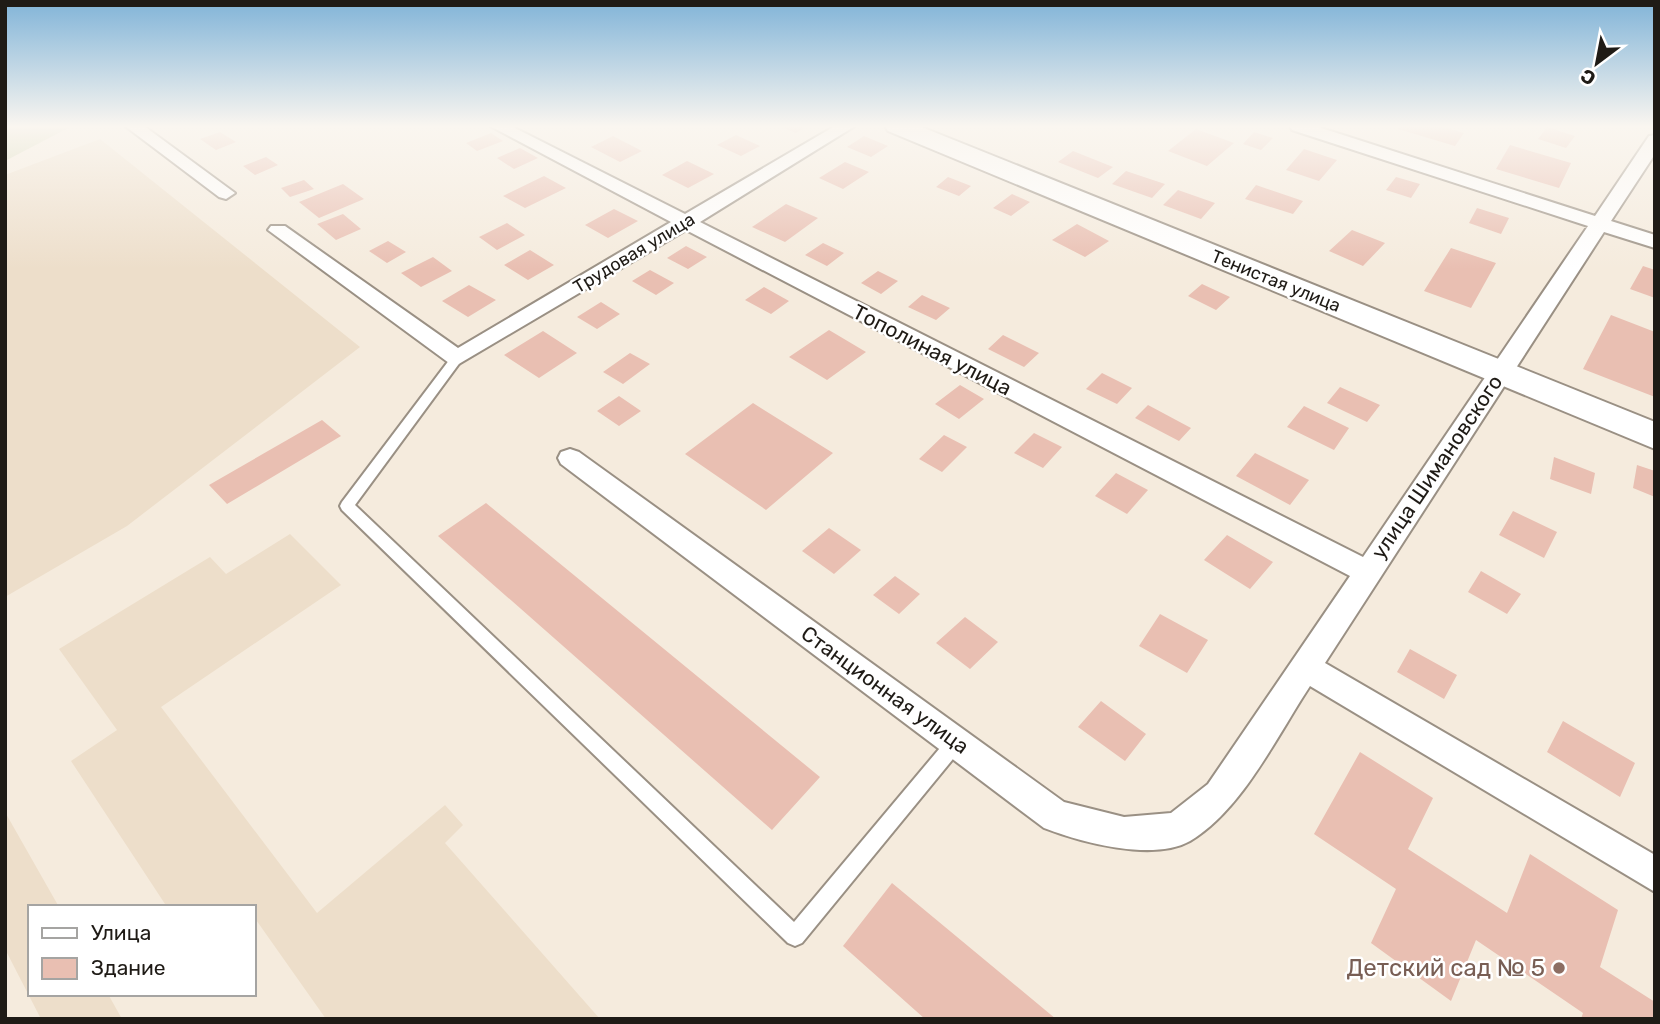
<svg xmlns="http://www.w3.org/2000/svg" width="1660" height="1024" viewBox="0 0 1660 1024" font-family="Rubik,sans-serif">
  <rect width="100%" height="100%" fill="#f5ebdd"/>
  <path fill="#eddeca" d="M100 139 360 347 127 526 5 597V175Z
    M290 534 341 585 161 707 317 913 445 805 463 825 445 843 600 1019H326L254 917V907H167L71 761 117 730 59 649 210 557 226 574Z
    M5 812 59 907H30V994H108L122 1019H41L5 949Z"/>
  <path fill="#d0d5b2" d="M5 126H72L5 161Z"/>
  <path fill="#e9bfb2" d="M779 126H808L796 133Z
    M1401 126H1440L1464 133 1455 146 1398 129Z
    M1547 127 1575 136 1566 148 1538 139Z
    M1196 129 1234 143 1207 166 1168 151Z
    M220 132 236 142 216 150 200 139Z
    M1254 132 1273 138 1261 150 1243 144Z
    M491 133 503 141 477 151 466 143Z
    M736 135 760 146 741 156 717 145Z
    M613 136 642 151 620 162 591 147Z
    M864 136 888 146 871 157 847 147Z
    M1510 145 1571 163 1559 188 1496 169Z
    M520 148 538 158 514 169 497 158Z
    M1304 149 1337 160 1319 181 1286 170Z
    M1073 151 1113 167 1098 178 1058 162Z
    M266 157 278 165 255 175 243 166Z
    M687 161 714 174 688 188 662 175Z
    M845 162 869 172 843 189 819 178Z
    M1126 171 1165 184 1152 198 1112 184Z
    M544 176 566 188 525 208 503 196Z
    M948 177 971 186 959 196 936 187Z
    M1396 177 1420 184 1411 198 1386 190Z
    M304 180 314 189 290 197 281 188Z
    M343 184 364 199 319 218 299 202Z
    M1256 185 1303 201 1293 214 1245 199Z
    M1178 190 1215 203 1201 219 1163 205Z
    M1012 194 1030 202 1011 216 993 208Z
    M786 204 818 218 785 242 752 227Z
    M1477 208 1509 218 1501 234 1469 223Z
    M614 209 638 221 608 238 585 225Z
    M343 214 361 229 336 240 317 224Z
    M507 223 525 235 497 250 479 237Z
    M1077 224 1109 241 1085 257 1052 240Z
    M1352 230 1385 243 1363 266 1329 251Z
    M388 241 406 252 387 263 369 251Z
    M823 243 844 253 827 266 805 255Z
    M686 246 707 257 688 269 667 258Z
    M1451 248 1496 263 1471 308 1424 291Z
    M530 250 554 265 528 280 504 265Z
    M433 257 452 271 421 287 401 273Z
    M1643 266 1655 270V298L1630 289Z
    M650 270 674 283 656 295 632 281Z
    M878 271 898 281 881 294 861 283Z
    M1202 284 1230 297 1216 310 1188 296Z
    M469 285 496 300 468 317 442 301Z
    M764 287 789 301 771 314 745 300Z
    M922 295 950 308 936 320 908 307Z
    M601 302 620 314 597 329 577 317Z
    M1611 315 1655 332V397L1583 369Z
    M829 330 866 352 827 380 789 357Z
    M543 331 577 353 539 378 504 355Z
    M1003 335 1039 353 1024 367 988 349Z
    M630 353 650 364 623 384 603 372Z
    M1102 373 1132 388 1117 404 1086 389Z
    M960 385 984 399 959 419 935 404Z
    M1340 387 1380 405 1367 422 1327 403Z
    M619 396 641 411 619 426 597 411Z
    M753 403 833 453 766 510 685 454Z
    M1148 405 1191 428 1179 441 1135 418Z
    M1304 406 1349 428 1334 450 1287 427Z
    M322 420 341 436 227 504 209 485Z
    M1034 433 1062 447 1043 468 1014 453Z
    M944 435 967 447 942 472 919 459Z
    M1255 453 1309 480 1290 505 1236 476Z
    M1554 457 1595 473 1591 494 1550 479Z
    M1637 465 1655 471V497L1633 488Z
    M1116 473 1148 490 1127 514 1095 496Z
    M486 503 820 777 772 830 438 536Z
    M1513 511 1557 532 1544 558 1499 535Z
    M829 528 861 550 834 574 802 551Z
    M1227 535 1273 562 1250 589 1204 560Z
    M1481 571 1521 594 1507 614 1468 592Z
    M895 576 920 594 899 614 873 595Z
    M1160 614 1208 640 1187 673 1139 646Z
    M965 617 998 642 970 669 936 643Z
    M1410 649 1457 675 1444 699 1397 672Z
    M1101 701 1146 734 1125 761 1078 727Z
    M1563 721 1635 763 1620 797 1547 752Z
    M1360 752 1433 798 1408 849 1507 913 1530 854 1618 910 1600 967 1655 1002V1019H1581L1583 1013 1476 940 1451 1001 1371 943 1396 889 1314 834Z
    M892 883 1056 1019H925L843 946Z"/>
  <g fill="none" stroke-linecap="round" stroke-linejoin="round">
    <defs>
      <path id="lane" d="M457 354 463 358 461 361 355 505 794 922 950 736 956 734 962 736 964 742 962 748 802 943 795 946 788 943 342 510 340 506 342 502 453 355Z"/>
      <path id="street" d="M125 126H144L235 193 226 199 219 197Z
        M490 126H511L685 214 835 126H855L700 222 1363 557 1588 226 1292 130 1290 126H1315L1595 216 1649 136 1655 135V154L1611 221 1655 235V248L1604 232 1325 663 1655 855V892L1310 686C1277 736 1242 810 1190 841 1153 862 1080 842 1044 828L561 464 558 458 561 452 570 449 579 452 1064 802 1124 817 1171 813 1208 784 1350 576 686 230 457 365 449 363 268 230 271 226H285L458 348 671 222Z"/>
      <path id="secondary" d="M885 126H919L1655 422V449L888 131Z"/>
    </defs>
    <use href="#lane" stroke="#9a9084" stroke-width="4"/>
    <use href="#street" stroke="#9a9084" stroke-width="4"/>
    <use href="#secondary" stroke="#9a9084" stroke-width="4"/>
    <use href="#lane" fill="#fff" fill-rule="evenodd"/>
    <use href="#street" fill="#fff" fill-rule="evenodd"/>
    <use href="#secondary" fill="#fff" fill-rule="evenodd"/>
  </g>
  <linearGradient id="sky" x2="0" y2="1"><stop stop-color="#81b4d8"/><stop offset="0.47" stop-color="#faf6f0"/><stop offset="1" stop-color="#faf6f0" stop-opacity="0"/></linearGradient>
  <rect width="1660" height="269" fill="url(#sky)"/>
  <circle fill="#8d6e63" stroke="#fff" stroke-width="2.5" cx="1559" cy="968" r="7"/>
  <g text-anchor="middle" stroke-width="5" stroke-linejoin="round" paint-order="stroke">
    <g font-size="18" fill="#1f1b16" stroke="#fff">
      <text transform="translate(634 253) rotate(-31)" y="6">Трудовая улица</text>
      <text transform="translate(1276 281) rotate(22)" y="6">Тенистая улица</text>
    </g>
    <g font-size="21" fill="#1f1b16" stroke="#fff">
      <text transform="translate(932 350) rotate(27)" y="7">Тополиная улица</text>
      <text transform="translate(1437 467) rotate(-56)" y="7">улица Шимановского</text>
      <text transform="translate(885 690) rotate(36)" y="7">Станционная улица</text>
    </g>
    <g font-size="24" fill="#785e54" stroke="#fff" text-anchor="end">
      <text x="1545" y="976">Детский сад № 5</text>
    </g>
  </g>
  <rect width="1660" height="1024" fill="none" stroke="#1f1b16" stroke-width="14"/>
  <rect x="28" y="905" width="228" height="91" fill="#ffffff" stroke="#a5a4a2" stroke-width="2"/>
  <rect x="42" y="928" width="35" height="10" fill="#ffffff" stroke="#a5a4a2" stroke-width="2"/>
  <text x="91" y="940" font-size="21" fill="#1f1b16">Улица</text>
  <rect x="42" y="958" width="35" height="21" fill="#e9bfb2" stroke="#a5a4a2" stroke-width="2"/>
  <text x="91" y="975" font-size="21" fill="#1f1b16">Здание</text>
  <g transform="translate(1597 63) rotate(212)" stroke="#ffffff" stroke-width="5" paint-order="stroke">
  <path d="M0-5L12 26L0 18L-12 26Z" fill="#1f1b16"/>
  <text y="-10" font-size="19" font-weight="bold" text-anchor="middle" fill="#1f1b16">С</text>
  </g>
</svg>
